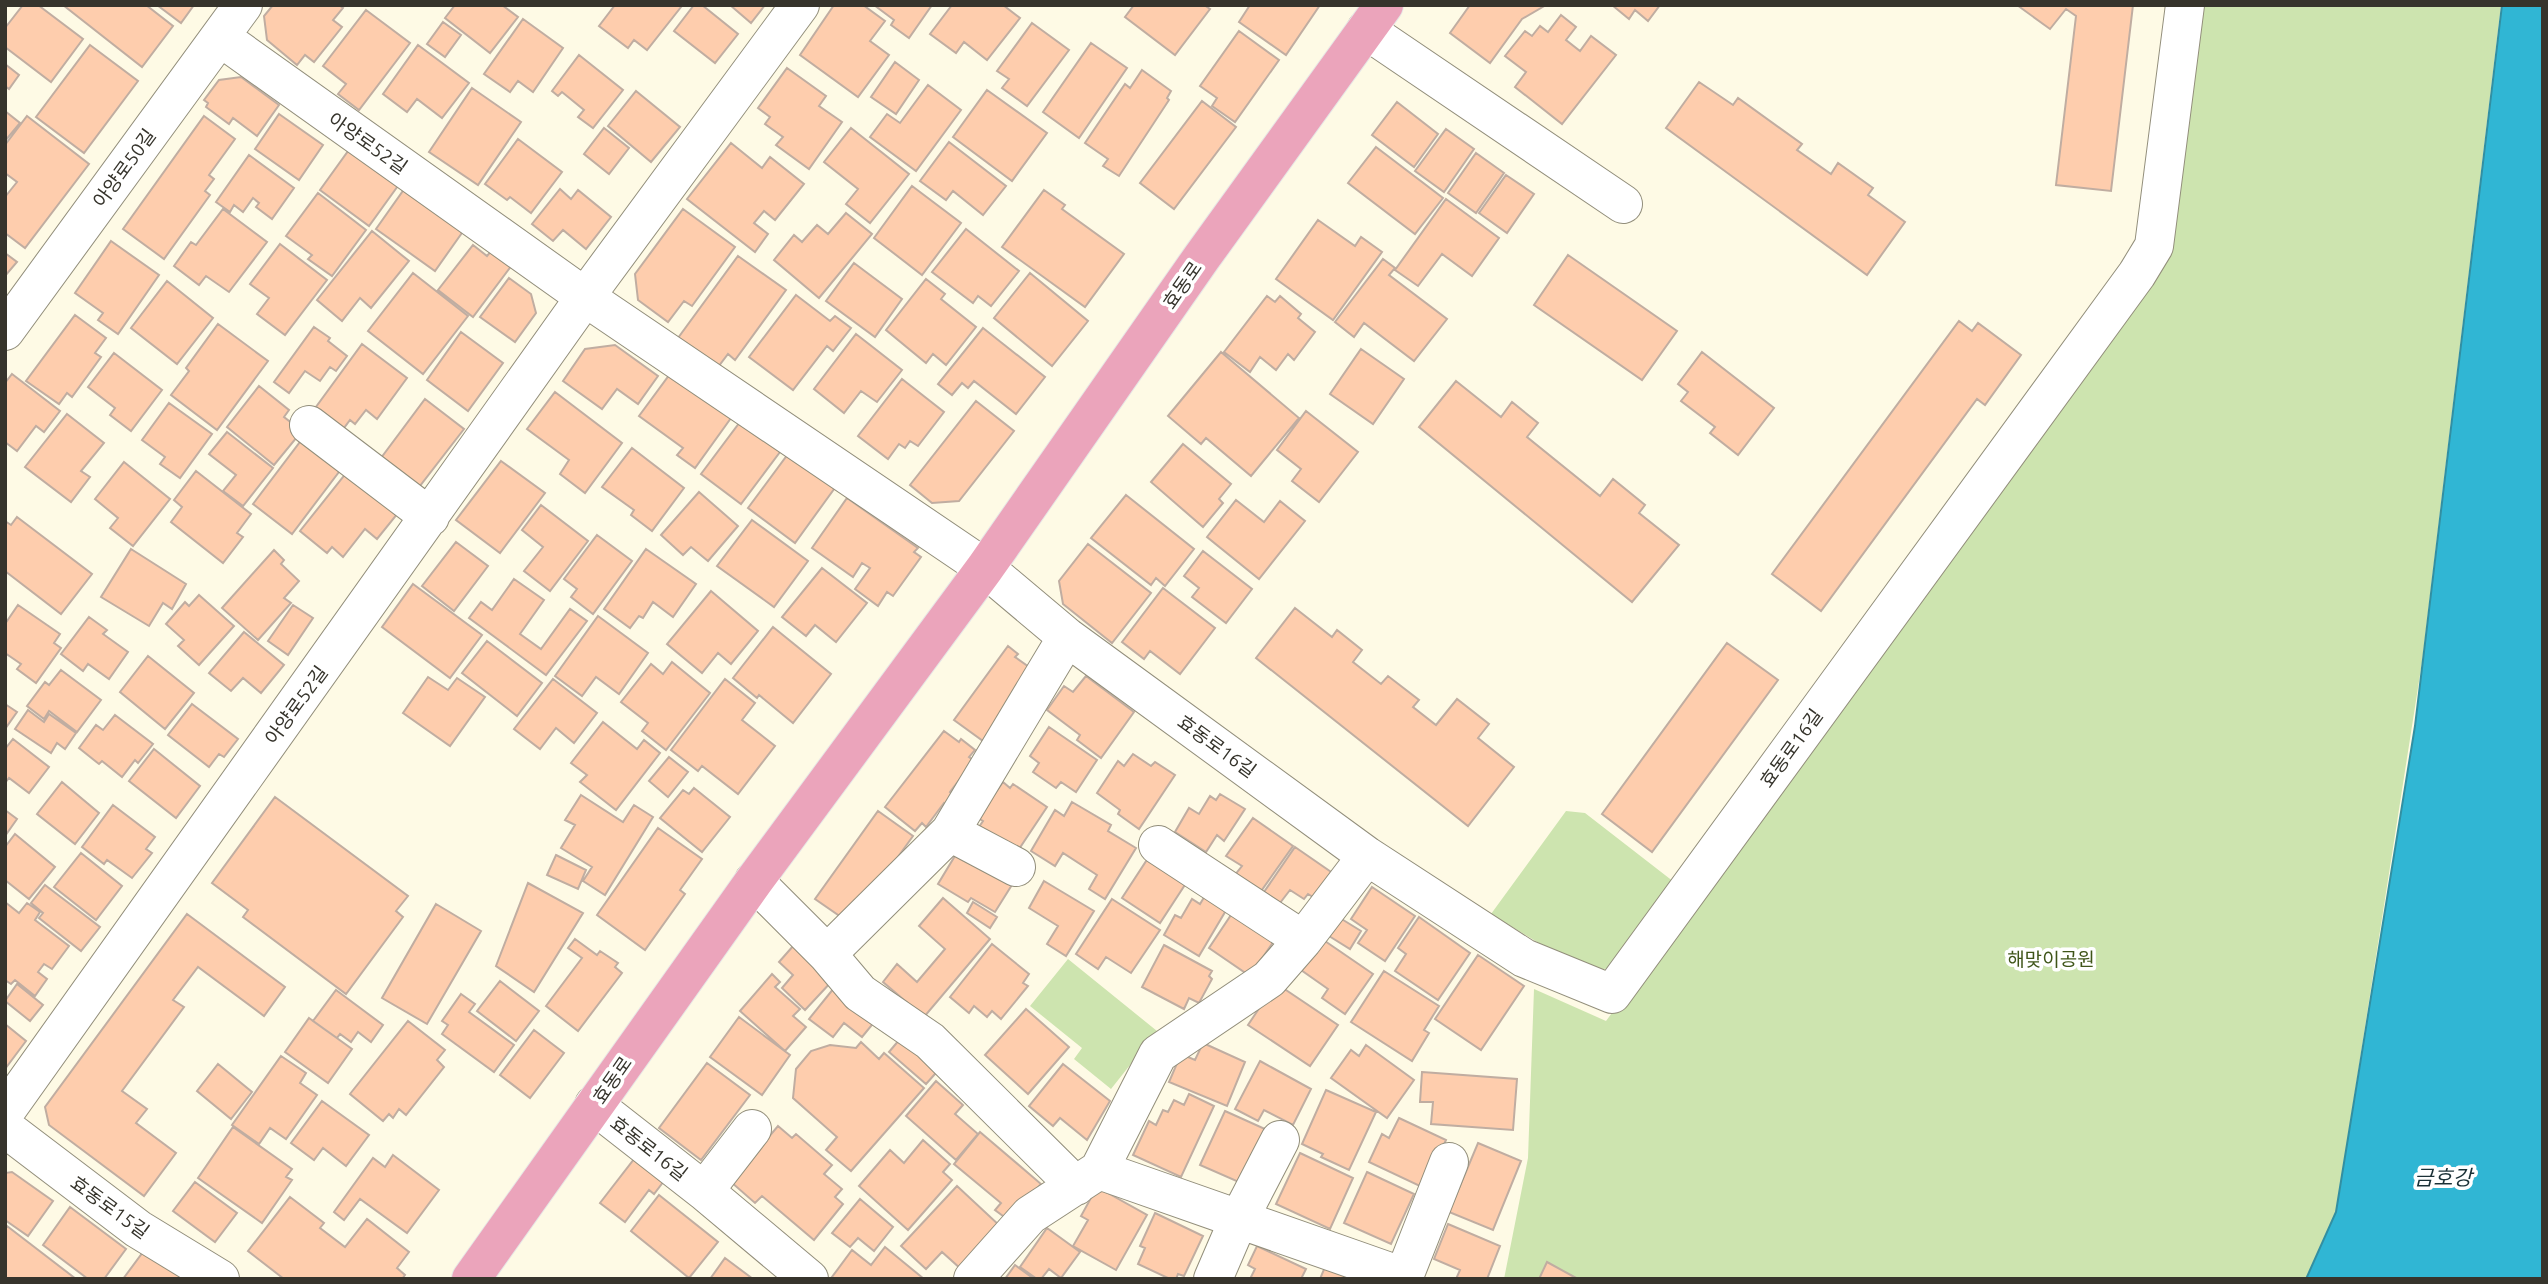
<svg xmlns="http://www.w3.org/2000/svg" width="2548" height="1284" viewBox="0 0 2548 1284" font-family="Ubuntu,'Noto Sans KR',sans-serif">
  <rect width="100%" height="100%" fill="#fefae5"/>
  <path fill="#cde4af" d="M2203 5H2501L2422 662 2336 1213 2306 1279H1504L1528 1158 1534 989 1606 1021 2156 278Z
    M1566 811 1585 813 1674 882 1612 968 1585 971 1491 914Z
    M1068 959 1157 1031 1111 1089 1074 1059 1082 1048 1030 1006Z"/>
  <path fill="#30b6d4" stroke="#328fa2" stroke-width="2" d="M2502 5H2543V1279H2306L2336 1212 2415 726Z"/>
  <path fill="#fecdad" stroke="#c0ada1" stroke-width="2" d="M23 5H38L83 39 51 82 5 47V28Z
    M63 5H146L173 26 142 67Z
    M157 5H194L181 23Z
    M273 5H339L343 8 333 20 342 27 314 62 305 55 297 65 267 40 264 16Z
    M455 5H502L518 17 490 53 445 18Z
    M615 5H678L681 7 647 50 634 40 628 48 599 26Z
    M694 5H702L738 34 715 63 674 31Z
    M730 5H765L751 23Z
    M834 5H863L885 21 870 41 889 55 858 97 800 55Z
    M874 5H932L909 38 891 25 894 20Z
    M952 5H1003L1020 18 987 60 964 42 956 53 930 34Z
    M1134 5H1204L1210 9 1175 55 1125 17Z
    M1250 5H1320L1286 55 1239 22Z
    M1470 5H1546L1522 19 1490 63 1450 33Z
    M1612 5H1660L1648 21 1635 10 1629 19Z
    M2017 5H2133L2111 191 2056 185 2076 16 2066 9 2050 29Z
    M366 10 410 43 359 110 338 94 346 84 323 66Z
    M1561 15 1576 27 1566 40 1580 51 1591 36 1616 55 1562 124 1515 87 1526 72 1505 56 1525 31 1532 36 1540 26 1548 32Z
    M523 19 563 48 533 92 518 81 510 92 484 74Z
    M443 22 461 35 445 57 427 44Z
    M1032 23 1069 50 1027 106 1002 88 1009 79 997 71Z
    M1239 31 1279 60 1235 122 1212 106 1217 98 1200 86Z
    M1091 43 1127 68 1079 138 1043 112Z
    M90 45 138 81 84 153 36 117Z
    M418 45 469 83 442 118 417 99 407 112 383 94Z
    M579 55 623 90 593 128 578 117 584 110 562 92 558 96 552 91Z
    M895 62 919 80 896 114 871 97Z
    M5 64 19 75 9 89 5 86Z
    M787 68 826 96 819 106 842 122 809 169 776 145 783 137 765 124 770 117 758 108Z
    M1142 70 1171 91 1167 98 1169 100 1119 176 1103 166 1108 159 1085 143 1125 84 1130 88Z
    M241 77 279 105 257 136 233 118 229 124 206 107 208 103 204 100 219 80Z
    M1699 82 1733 105 1738 98 1802 144 1797 150 1831 174 1838 163 1873 188 1868 195 1905 222 1867 275 1666 128Z
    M928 85 961 110 916 171 870 137 887 114 900 123Z
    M472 88 521 122 478 185 429 152Z
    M987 90 1047 133 1012 181 953 137Z
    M636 91 680 127 651 162 608 126Z
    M1202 101 1236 127 1174 209 1140 183Z
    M1397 102 1438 134 1414 167 1372 135Z
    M5 111 20 123 5 141Z
    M279 114 323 145 299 180 255 149Z
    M27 116 89 164 25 248 5 233V197L17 182 5 173V145Z
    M204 116 235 139 209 175 214 179 205 191 210 195 164 259 123 229Z
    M604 128 629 148 609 174 584 154Z
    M851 128 909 174 870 223 846 204 858 189 824 162Z
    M1446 129 1474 149 1444 192 1415 171Z
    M518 139 562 172 531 213 510 197 507 200 485 184Z
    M949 142 1006 186 983 215 953 191 946 200 920 181Z
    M731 143 762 168 770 157 804 184 775 220 764 211 754 223 768 234 755 252 687 199Z
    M351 147 400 183 369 226 320 190Z
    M1376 147 1443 198 1415 234 1348 183Z
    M1476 153 1504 173 1476 213 1448 193Z
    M249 155 294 188 272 219 256 207 259 203 253 198 243 212 234 205 230 212 216 202Z
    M1506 175 1534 194 1507 233 1479 213Z
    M912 186 961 223 922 275 874 238Z
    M405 188 464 230 435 271 376 229Z
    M560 189 571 199 578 190 611 217 586 249 563 230 553 241 532 224Z
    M1044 190 1065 205 1062 209 1124 254 1085 307 1002 247Z
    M318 193 366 230 332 276 308 259 312 255 286 236Z
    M1446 199 1499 238 1472 276 1442 254 1418 286 1395 270Z
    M223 209 267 242 229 292 206 276 199 285 174 266 191 242 196 245Z
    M683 209 735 247 692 306 684 301 668 322 638 300 635 274Z
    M846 213 872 234 819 298 774 260 794 235 802 242 817 225 828 234Z
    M1318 220 1355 246 1361 237 1382 252 1333 320 1276 279Z
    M966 229 1019 271 991 306 978 296 973 303 932 272Z
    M372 231 409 261 371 308 360 298 342 321 317 300Z
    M111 241 159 275 118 334 98 320 103 313 75 293Z
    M280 244 327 280 285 335 257 314 269 298 250 284Z
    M473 245 487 256 492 250 512 265 473 317 438 290Z
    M5 253 17 262 5 276Z
    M1568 255 1677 331 1642 380 1534 305Z
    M738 256 786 290 735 360 728 354 718 367 678 338Z
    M1383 259 1395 268 1389 275 1447 319 1414 361 1364 323 1354 337 1335 322Z
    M854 263 902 299 875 337 826 301Z
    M413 273 468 316 423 374 368 331Z
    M1030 273 1088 321 1052 366 994 318Z
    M509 278 531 294 536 313 515 342 480 317Z
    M926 279 945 294 941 299 976 327 946 365 933 354 926 363 886 330Z
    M167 281 213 318 177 364 131 328Z
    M796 295 830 321 835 316 851 328 833 351 827 346 793 390 749 357Z
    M1267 296 1275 302 1280 296 1301 314 1298 318 1315 332 1294 360 1288 354 1276 370 1260 357 1250 372 1224 352Z
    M75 315 106 338 95 353 101 357 72 397 67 393 59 404 26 381Z
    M1959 321 1972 331 1978 323 2021 355 1985 405 1977 399 1821 611 1772 574Z
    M218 324 268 361 217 430 171 395 189 371 186 368Z
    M314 327 330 338 328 341 347 356 336 371 330 367 320 381 305 371 289 393 274 382Z
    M983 328 1045 377 1016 414 974 381 968 388 962 383 952 395 938 384Z
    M461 332 503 363 468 411 427 380Z
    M856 334 902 370 877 402 861 391 844 413 814 389Z
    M362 344 407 378 377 419 366 410 355 424 350 420 341 432 313 411Z
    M615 345 658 376 638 404 617 389 602 409 563 381 585 349Z
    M1361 349 1404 379 1373 424 1330 394Z
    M1221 352 1299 418 1251 476 1206 438 1201 444 1168 416Z
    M1702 352 1774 408 1738 455 1710 433 1715 427 1681 401 1688 392 1678 384Z
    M114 353 162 390 131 431 110 415 115 408 88 387Z
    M12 374 60 411 44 432 36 426 17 451 5 442V383Z
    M670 374 731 418 695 468 677 455 683 448 639 416Z
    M902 379 944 412 918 446 910 441 905 448 899 444 888 459 858 436Z
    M1456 381 1501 417 1512 402 1538 423 1527 437 1600 496 1613 479 1645 505 1639 513 1679 545 1632 602 1419 427Z
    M259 386 289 410 284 417 302 431 274 465 227 427Z
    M555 392 622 443 585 493 560 474 569 460 527 429Z
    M425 399 464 429 416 491 378 462Z
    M976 401 1014 431 959 501 932 503 910 485Z
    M169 403 212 434 180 478 160 464 165 457 142 440Z
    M1306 411 1358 452 1319 502 1292 481 1301 469 1277 450Z
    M67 414 104 443 81 471 90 477 71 502 25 467Z
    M743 418 783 448 741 504 701 474Z
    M227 432 273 468 243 506 223 491 236 475 209 454Z
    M306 434 345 464 292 534 253 504Z
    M1183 444 1231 484 1219 499 1223 503 1203 527 1151 482Z
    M632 448 684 488 652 531 631 515 634 510 602 487Z
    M791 450 837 485 795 543 748 508Z
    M501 461 545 493 500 553 456 520Z
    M124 462 170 499 133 546 110 528 118 518 95 499Z
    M351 467 402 508 377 539 365 529 343 557 332 547 327 553 300 531Z
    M196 471 251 514 237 533 243 537 223 563 171 522 182 507 174 500Z
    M699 492 738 526 708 561 691 547 683 555 661 535Z
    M1126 495 1194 549 1165 586 1156 578 1151 585 1091 538Z
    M847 498 918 548 914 552 921 557 893 596 887 592 878 606 855 589 870 568 862 563 853 577 812 548Z
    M1236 500 1264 522 1280 501 1305 521 1259 579 1207 537Z
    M541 505 588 541 550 591 524 571 543 547 522 530Z
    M17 517 92 574 61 614 5 571V521L11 525Z
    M752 520 808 561 774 607 717 566Z
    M597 535 632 561 593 614 571 597 577 589 564 579Z
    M456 542 488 566 454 611 422 586Z
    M1088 544 1151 593 1112 643 1063 604 1059 581Z
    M131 549 186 584 172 609 163 603 149 626 101 597Z
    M646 549 696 584 673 617 653 602 643 618 639 616 630 628 604 609Z
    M274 550 284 560 281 564 299 581 284 598 291 603 258 640 222 608Z
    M1203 551 1252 589 1226 623 1192 597 1199 588 1184 576Z
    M822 568 867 603 836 642 815 625 806 636 782 617Z
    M514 579 544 600 520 634 541 649 570 609 587 621 546 675 469 618 481 602 492 610Z
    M413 584 482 635 450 678 382 627Z
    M1163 588 1215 628 1180 674 1150 651 1144 659 1122 642Z
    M711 591 758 631 731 664 718 653 702 673 667 644Z
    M199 595 234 626 199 665 178 646 184 640 166 624 185 602 189 606Z
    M18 605 60 634 54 643 61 648 36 683 17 669 21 664 5 653V624Z
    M293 605 313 618 288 655 268 641Z
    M1295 608 1332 637 1337 630 1362 650 1353 662 1381 684 1388 676 1419 700 1413 707 1436 725 1457 699 1489 724 1478 738 1514 767 1468 826 1256 658Z
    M598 616 648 653 619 694 596 677 582 696 555 676Z
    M89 617 107 630 103 634 128 652 109 679 88 664 83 671 61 654Z
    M773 627 831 674 793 723 759 695 757 698 733 678Z
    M244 632 284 665 261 693 243 678 231 691 209 673Z
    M487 641 542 683 517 716 462 673Z
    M1727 643 1778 680 1652 852 1602 814Z
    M1008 646 1018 654 1015 657 1029 667 983 741 954 720Z
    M148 656 194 693 165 729 120 692Z
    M672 662 710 693 666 750 642 731 648 723 621 702 651 664 663 674Z
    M61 670 101 700 77 732 49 711 44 719 27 706 45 682 49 685Z
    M1086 676 1134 712 1101 758 1077 740 1080 735 1047 710 1064 686 1073 692Z
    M428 677 448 690 457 678 485 697 450 746 403 713Z
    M553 679 597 713 574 743 556 728 540 749 514 729Z
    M725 679 755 703 742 720 775 746 738 794 702 766 698 771 671 750Z
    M5 704 17 712 5 729Z
    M192 704 238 739 224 757 219 754 209 767 168 735Z
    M28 710 44 722 49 714 76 733 65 749 57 743 51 753 15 729Z
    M115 715 153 744 138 763 135 760 122 777 102 761 99 764 79 748 96 725 103 730Z
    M603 722 637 749 644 740 660 753 616 810 580 782 587 775 571 763Z
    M1049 727 1097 760 1076 792 1061 782 1056 788 1033 772 1039 763 1030 756Z
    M944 731 959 742 961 739 975 750 969 757 980 765 966 771 950 792 957 797 948 807 944 803 926 827 922 823 915 831 885 807Z
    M13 739 49 767 29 793 9 778 5 783V749Z
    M154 749 200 786 176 818 129 781Z
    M1133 754 1151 766 1155 762 1175 775 1139 829 1118 814 1120 810 1097 793 1118 761 1124 766Z
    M669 757 688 772 668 797 649 781Z
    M62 782 99 813 75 844 37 814Z
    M1003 782 1010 788 1013 784 1047 807 1017 852 979 827 983 821 978 818Z
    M694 788 730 817 702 852 660 818 683 790 689 794Z
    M1220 794 1245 809 1224 841 1217 835 1206 852 1175 832 1189 808 1199 814 1210 796 1216 800Z
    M581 795 623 822 634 805 653 817 605 895 583 881 592 867 561 848 575 825 565 820Z
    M275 797 408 896 396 911 403 917 346 994 243 917 248 910 212 883Z
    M1072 802 1111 825 1108 831 1136 848 1105 899 1089 889 1097 875 1063 853 1055 866 1031 851 1055 810 1064 816Z
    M113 805 155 837 146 849 152 853 132 878 107 860 104 864 82 847Z
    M5 810 17 819 5 836Z
    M878 811 913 836 859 911 844 919 815 899Z
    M1253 818 1293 846 1259 894 1234 876 1242 866 1226 856Z
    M658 828 702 859 680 890 685 894 645 950 597 915Z
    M15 834 55 867 29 899 5 880V847Z
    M961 846 1015 880 995 912 971 898 968 902 938 884Z
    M1295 847 1334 874 1316 899 1308 894 1304 899 1290 890 1280 903 1264 892Z
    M1154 849 1192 874 1160 923 1122 898Z
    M81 853 122 886 96 920 54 887Z
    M556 855 586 870 578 889 547 875Z
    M1044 881 1094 911 1066 956 1047 944 1058 926 1029 908Z
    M528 883 583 913 534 992 496 966Z
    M45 885 100 927 81 951 39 918 43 913 31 903Z
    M1372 887 1415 916 1385 961 1358 943 1367 930 1351 919Z
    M1206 894 1228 907 1199 956 1164 935 1175 915 1181 918 1192 899 1200 904Z
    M943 898 990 939 924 1017 883 982 897 964 917 982 945 949 919 926Z
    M1112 899 1160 930 1131 973 1106 957 1098 969 1076 954Z
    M5 902 19 913 27 903 40 912 35 920 69 946 52 969 44 964 38 972 47 979 35 996 15 980 11 984 5 980Z
    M973 902 997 917 990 928 967 913Z
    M436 904 481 931 427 1024 382 998Z
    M1235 909 1276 938 1250 976 1209 948Z
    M187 914 285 987 264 1016 198 967 173 1000 184 1007 122 1091 147 1109 136 1123 176 1153 144 1196 49 1125 45 1107Z
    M1419 917 1470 953 1438 1000 1395 971 1406 954 1398 948Z
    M1340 918 1361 931 1350 949 1329 936Z
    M575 939 597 955 600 951 618 963 615 967 622 973 578 1031 546 1006 582 958 568 948Z
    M1322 939 1373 974 1345 1014 1322 998 1328 989 1301 970Z
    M992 944 1029 974 1023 983 1028 986 1001 1019 992 1011 987 1017 974 1006 969 1013 950 997Z
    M794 945 833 980 805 1010 782 988 793 975 779 962Z
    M1164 945 1212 971 1209 976 1212 979 1199 1003 1189 998 1184 1009 1142 987Z
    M1478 955 1524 986 1481 1050 1435 1019Z
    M1384 971 1439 1006 1424 1030 1429 1033 1412 1061 1351 1022Z
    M772 974 780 982 775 987 800 1009 793 1016 806 1027 785 1051 740 1011Z
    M500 981 539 1011 516 1041 477 1011Z
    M17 984 43 1005 30 1021 5 1001Z
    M1280 986 1338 1025 1310 1066 1248 1025 1268 995Z
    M834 988 876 1020 862 1037 844 1023 833 1037 809 1019Z
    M336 990 383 1025 371 1042 358 1032 351 1042 340 1034 337 1038 313 1021Z
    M461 994 475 1004 469 1012 514 1045 494 1072 442 1034 448 1025 442 1021Z
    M1026 1009 1069 1047 1028 1094 985 1055Z
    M739 1017 790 1055 762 1095 710 1057Z
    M309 1018 352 1049 328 1083 285 1052Z
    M408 1021 445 1050 437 1060 444 1067 406 1115 399 1109 393 1118 389 1114 383 1121 350 1094Z
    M5 1024 26 1041 5 1069Z
    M534 1030 564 1053 530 1098 500 1075Z
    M905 1033 943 1065 926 1084 889 1052Z
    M861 1042 879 1059 884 1053 924 1088 851 1171 826 1150 837 1137 793 1098 796 1069 811 1051 830 1045 856 1048Z
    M1203 1043 1245 1062 1227 1106 1169 1082 1181 1054 1195 1060Z
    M1366 1045 1414 1080 1387 1118 1331 1078 1351 1050 1359 1056Z
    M281 1056 306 1073 300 1083 317 1095 286 1139 270 1128 259 1144 232 1125Z
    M1260 1061 1311 1089 1293 1125 1264 1110 1258 1121 1235 1109Z
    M707 1063 750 1095 701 1160 659 1128Z
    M218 1064 252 1092 231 1119 197 1091Z
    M1063 1064 1110 1101 1087 1140 1060 1118 1053 1126 1029 1106Z
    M1422 1072 1517 1079 1513 1130 1431 1124 1433 1102H1420Z
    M936 1081 963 1105 955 1114 978 1134 956 1160 906 1116Z
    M1326 1090 1376 1112 1349 1170 1321 1157 1323 1154 1302 1144Z
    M1189 1094 1214 1106 1181 1177 1133 1155 1149 1121 1156 1125 1163 1110 1168 1112 1174 1100 1184 1105Z
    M322 1101 369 1135 346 1166 323 1148 314 1160 291 1143Z
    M1225 1111 1265 1129 1241 1183 1200 1165Z
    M1399 1118 1446 1140 1424 1188 1369 1162 1382 1134 1389 1138Z
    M778 1126 792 1138 796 1134 832 1165 824 1174 842 1189 835 1197 843 1204 814 1240 762 1196 755 1203 731 1182Z
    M233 1127 292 1169 286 1177 292 1180 262 1223 198 1178Z
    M980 1132 1041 1184 1015 1215 1003 1216 995 1210 1001 1203 954 1164Z
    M923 1140 950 1164 943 1172 952 1180 908 1230 859 1186 890 1150 904 1163Z
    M1478 1143 1521 1161 1493 1230 1449 1212Z
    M1300 1153 1353 1178 1330 1229 1276 1204Z
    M638 1154 667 1177 654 1194 649 1190 625 1222 600 1203Z
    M393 1155 439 1190 407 1233 360 1199 344 1220 334 1212 373 1158 385 1167Z
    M12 1172 53 1201 28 1236 5 1220V1173Z
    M1367 1172 1414 1194 1391 1244 1344 1223Z
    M195 1182 237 1213 215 1242 173 1211Z
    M957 1186 1000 1226 961 1269 942 1252 926 1269 901 1246Z
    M1097 1187 1147 1215 1116 1270 1073 1246 1088 1220 1081 1216Z
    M659 1195 718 1242 689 1278 631 1231Z
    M290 1197 324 1223 320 1228 345 1247 367 1219 409 1252 397 1268 405 1275 402 1279H284L248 1251Z
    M860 1199 893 1227 874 1251 858 1238 850 1247 832 1233Z
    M70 1207 126 1249 104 1279H88L43 1245Z
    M1155 1213 1203 1236 1184 1276 1178 1274 1176 1279H1170L1138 1264 1145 1248 1140 1246Z
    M1448 1224 1500 1246 1487 1279H1456L1460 1270 1434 1259Z
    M7 1226 76 1279H5V1229Z
    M1047 1228 1080 1252 1061 1278 1049 1269 1041 1279H1037L1020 1267Z
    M1257 1246 1306 1269 1301 1279H1250L1255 1269 1248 1265Z
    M885 1247 924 1279H834L832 1277 852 1250 871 1265Z
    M146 1248 185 1279H123Z
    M725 1258 753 1279H710Z
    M1327 1262 1364 1279H1320Z
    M1547 1262 1578 1279H1539Z
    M1015 1265 1034 1279H1005Z"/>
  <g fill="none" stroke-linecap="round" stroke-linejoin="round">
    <defs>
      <path id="minor" d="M1366 30 1623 204
        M220 37 585 297 985 568 1067 637 1367 856 1524 958 1612 994 2137 274 2154 246 2185 5
        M5 331 243 5
        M309 425 430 517
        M950 832 1016 867
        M1158 845 1303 940
        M754 881 827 954 860 993 930 1041 1076 1186
        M827 954 950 832 1067 637
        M594 1105 704 1191 809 1279
        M5 1112 585 297 800 5
        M5 1128 138 1229 220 1279
        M1099 1170 1404 1277
        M704 1191 752 1129
        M973 1279 1030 1215 1099 1170 1158 1054 1269 979 1303 940 1367 856
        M1213 1279 1238 1221 1280 1140
        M1403 1279 1449 1162"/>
      <path id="major" d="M471 1279 754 881 985 568 1202 257 1384 5"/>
    </defs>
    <use href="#minor" stroke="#928e7b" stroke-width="40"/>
    <use href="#major" stroke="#e7e7e6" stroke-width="40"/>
    <use href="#minor" stroke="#fff" stroke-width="38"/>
    <use href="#major" stroke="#eba4bb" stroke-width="38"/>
  </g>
  <g text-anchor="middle" stroke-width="7" stroke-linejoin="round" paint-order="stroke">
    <g font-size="19" fill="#36342c" stroke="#fff">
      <text transform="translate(368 143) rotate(35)" y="7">아양로52길</text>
      <text transform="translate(124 168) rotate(-54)" y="7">아양로50길</text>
      <text transform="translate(1182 285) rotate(-55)" y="7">효동로</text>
      <text transform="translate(296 705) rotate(-54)" y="7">아양로52길</text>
      <text transform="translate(1217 746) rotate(36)" y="7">효동로16길</text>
      <text transform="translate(1791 748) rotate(-54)" y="7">효동로16길</text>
      <text transform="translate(612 1080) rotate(-55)" y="7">효동로</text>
      <text transform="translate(649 1148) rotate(38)" y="7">효동로16길</text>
      <text transform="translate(110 1207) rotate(36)" y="7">효동로15길</text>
    </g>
    <g font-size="19" fill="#3f5519" stroke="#fff">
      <text x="2051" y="966">해맞이공원</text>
    </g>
    <g font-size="21" font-style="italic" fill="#1b3137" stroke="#fff">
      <text x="2443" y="1185">금호강</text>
    </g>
  </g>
  <rect width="2548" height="1284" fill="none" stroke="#36342c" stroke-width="14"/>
</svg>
